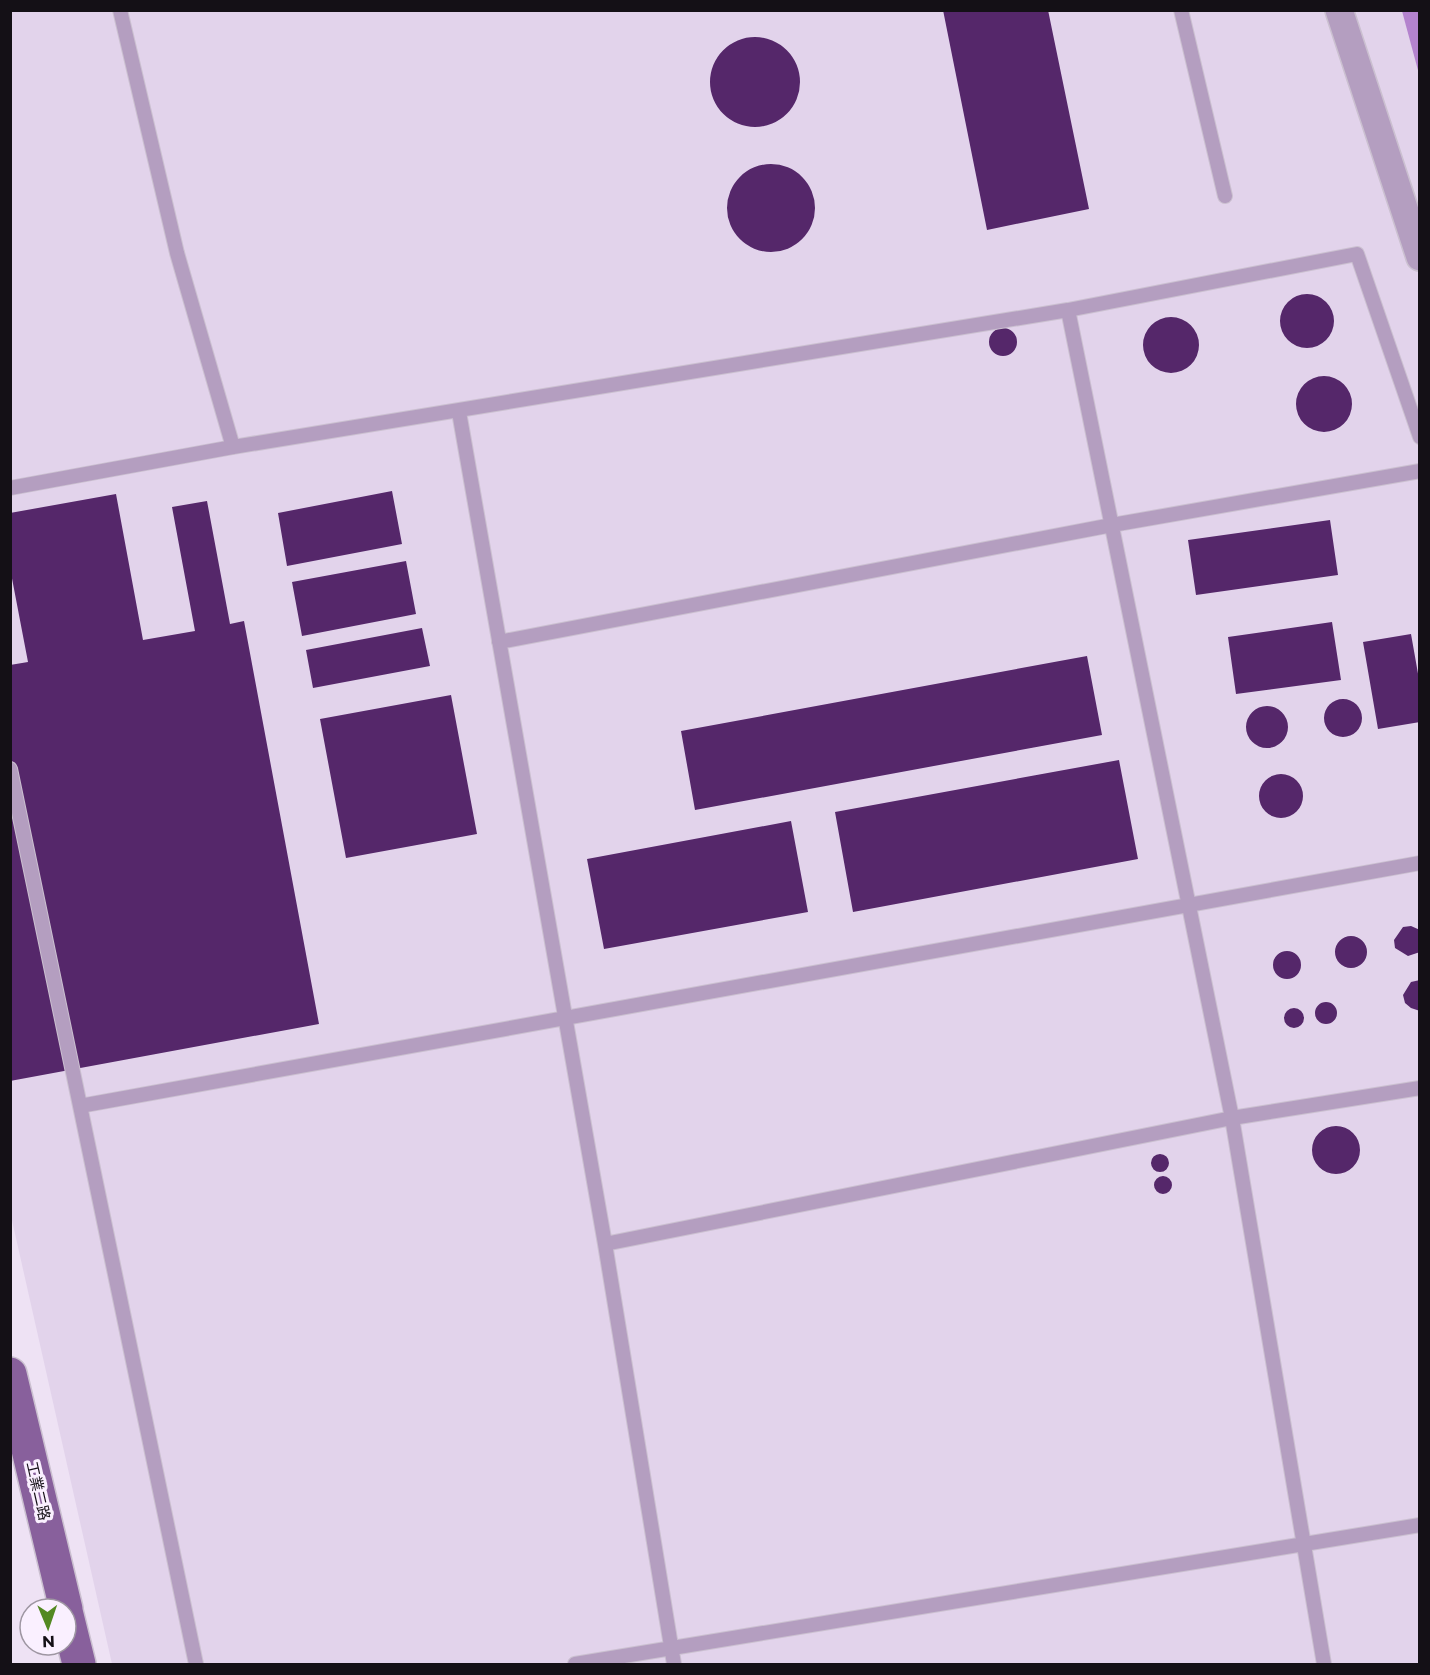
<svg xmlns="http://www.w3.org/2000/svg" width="1430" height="1675" viewBox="0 0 1430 1675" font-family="Montserrat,'Noto Sans TC',sans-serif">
  <rect width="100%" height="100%" fill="#eee2f4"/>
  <path fill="#e2d3eb" d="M10 11H1419V1664H112L11 1216Z"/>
  <path fill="#b483ce" d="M1402 11H1419V74Z"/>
  <path fill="#55276a" d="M943 10H1048L1089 209 987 230Z
    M710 82a45 45 0 1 1 90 0a45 45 0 1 1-90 0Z
    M727 208a44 44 0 1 1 88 0a44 44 0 1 1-88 0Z
    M1280 321a27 27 0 1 1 54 0a27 27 0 1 1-54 0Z
    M1143 345a28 28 0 1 1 56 0a28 28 0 1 1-56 0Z
    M989 342a14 14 0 1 1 28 0a14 14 0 1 1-28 0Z
    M1296 404a28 28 0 1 1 56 0a28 28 0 1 1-56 0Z
    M392 491 402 544 287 566 278 513Z
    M116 494 143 640 195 631 172 507 207 501 230 624 244 621 319 1024 10 1081V665L28 662 10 568V513Z
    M1330 520 1338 575 1196 595 1188 540Z
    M406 561 416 614 302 636 292 582Z
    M1332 622 1341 680 1236 694 1228 637Z
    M422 628 430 666 313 688 306 650Z
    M1411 634 1420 685V722L1378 729 1363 642Z
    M1087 656 1102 735 695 810 681 731Z
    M451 695 477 834 346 858 320 719Z
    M1324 718a19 19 0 1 1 38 0a19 19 0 1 1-38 0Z
    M1246 727a21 21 0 1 1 42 0a21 21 0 1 1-42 0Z
    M1119 760 1138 859 853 912 835 812Z
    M1259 796a22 22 0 1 1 44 0a22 22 0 1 1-44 0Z
    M791 821 808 912 604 949 587 859Z
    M1411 926 1420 930V952L1408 956 1395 948 1394 940 1403 927Z
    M1335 952a16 16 0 1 1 32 0a16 16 0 1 1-32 0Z
    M1273 965a14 14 0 1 1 28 0a14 14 0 1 1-28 0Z
    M1420 980V1011L1411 1008 1405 1003 1403 995 1411 982Z
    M1315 1013a11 11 0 1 1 22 0a11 11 0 1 1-22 0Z
    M1284 1018a10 10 0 1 1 20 0a10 10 0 1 1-20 0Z
    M1312 1150a24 24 0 1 1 48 0a24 24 0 1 1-48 0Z
    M1151 1163a9 9 0 1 1 18 0a9 9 0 1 1-18 0Z
    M1154 1185a9 9 0 1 1 18 0a9 9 0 1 1-18 0Z"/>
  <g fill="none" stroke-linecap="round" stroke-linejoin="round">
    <defs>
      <path id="service" d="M120 10 177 253 233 447
        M1181 10 1225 196
        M1068 310 1232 1118 1324 1664
        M459 412 605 1244 674 1664
        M10 488 233 447 1068 310 1357 254 1420 437
        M499 642 1112 525 1420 471
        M10 769 196 1664
        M80 1106 1420 863
        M605 1244 1232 1118 1420 1088
        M575 1664 1420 1525"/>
      <path id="minor" d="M1339 10 1420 257"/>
      <path id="primary" d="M10 1374 66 1609
        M66 1611 79 1664"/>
    </defs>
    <use href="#service" stroke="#cbc0d0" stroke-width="16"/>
    <use href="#minor" stroke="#cbc0d0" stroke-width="30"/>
    <use href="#primary" stroke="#cbc0d0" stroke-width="36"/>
    <use href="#service" stroke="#b49ec0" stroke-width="14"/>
    <use href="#minor" stroke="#b49ec0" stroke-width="27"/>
    <use href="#primary" stroke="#88609c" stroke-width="33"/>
  </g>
  <g text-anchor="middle" stroke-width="6" stroke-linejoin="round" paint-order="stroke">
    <g font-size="15" fill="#141016" stroke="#faf0ff">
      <text transform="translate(38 1491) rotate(77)" y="5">工業二路</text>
    </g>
  </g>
  <rect width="1430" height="1675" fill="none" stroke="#141016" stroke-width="24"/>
  <g transform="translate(48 1627) rotate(178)"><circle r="28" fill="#faf0ff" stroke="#9e96a2" stroke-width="1.5"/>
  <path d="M0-4.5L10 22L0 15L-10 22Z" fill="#538922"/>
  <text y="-9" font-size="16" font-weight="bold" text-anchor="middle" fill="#141016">N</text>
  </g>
</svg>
